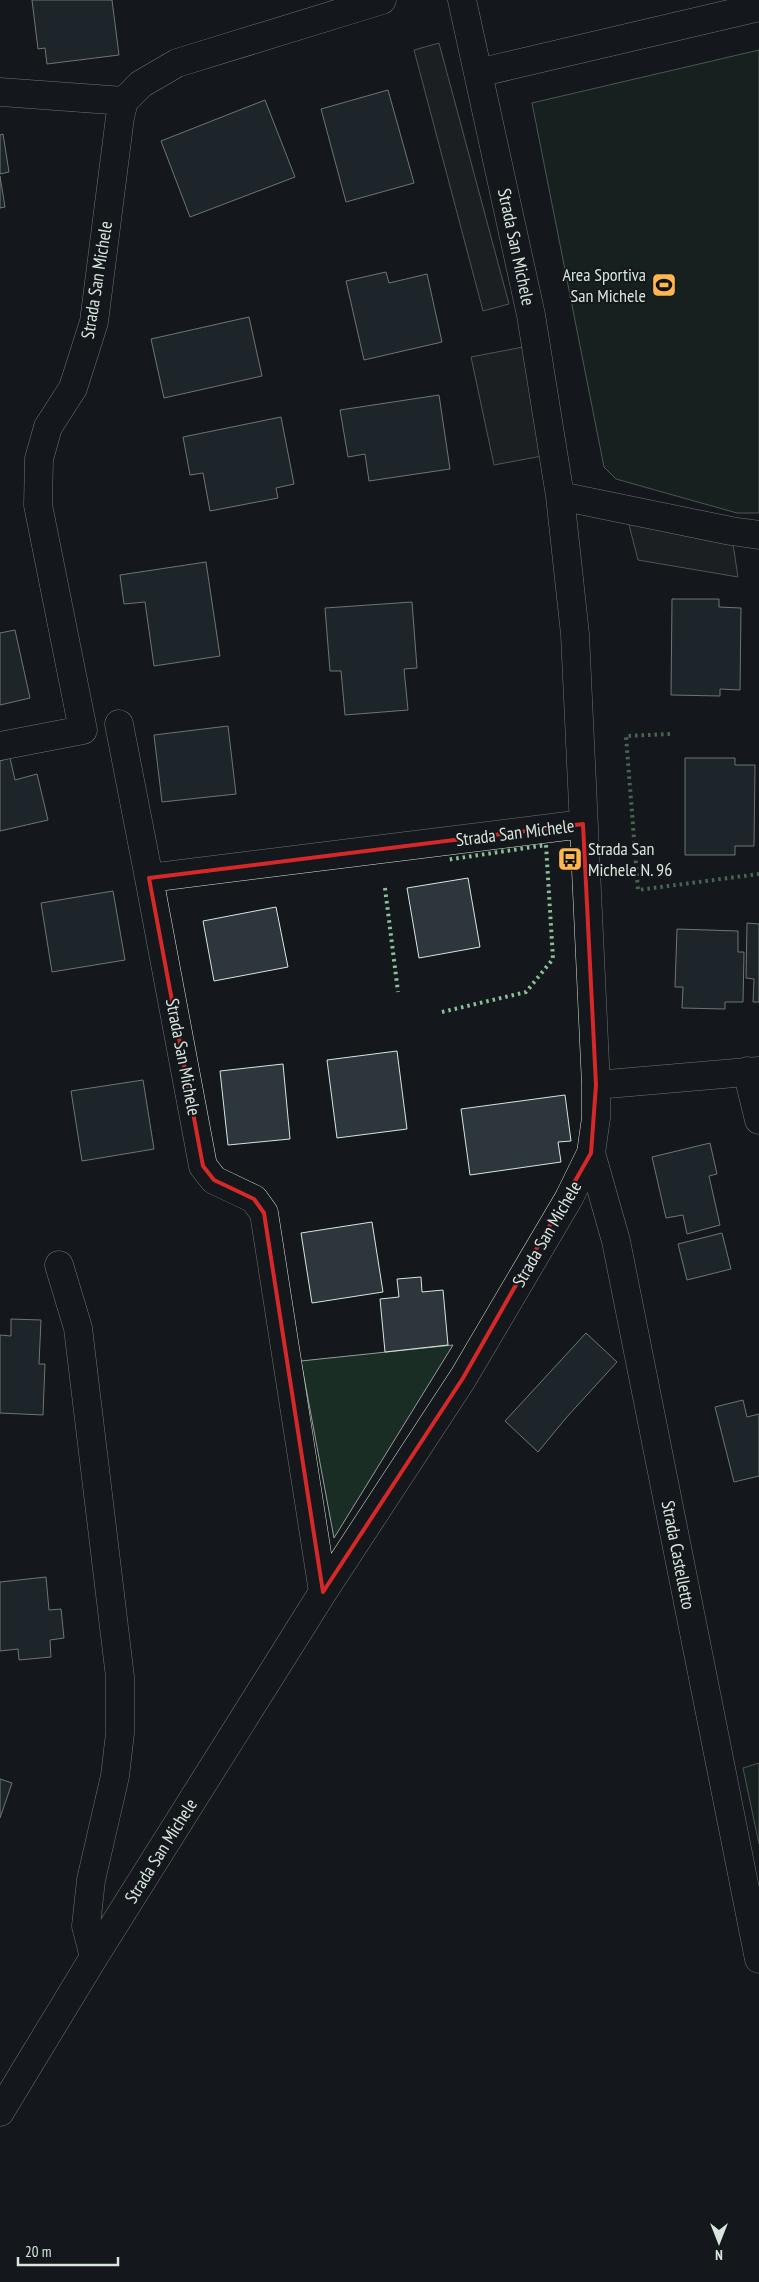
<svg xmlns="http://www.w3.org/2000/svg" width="759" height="2282" viewBox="0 0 759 2282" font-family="'PT Sans Narrow',sans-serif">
  <rect width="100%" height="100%" fill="#14181c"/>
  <path fill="#1a2d24" stroke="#939e99" d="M759 50V513H737L616 479 604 467 532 103Z
    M453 1345 334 1538 301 1361Z
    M759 1763V1844L743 1768Z"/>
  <path fill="#24282b" stroke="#939e99" d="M439 43 509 304 483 311 414 50Z
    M523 347 542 456 494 465 471 357Z
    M625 509 731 531 738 577 638 560Z"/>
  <path fill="#2c363c" stroke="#d8e6dc" d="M32 0H112L119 55 47 64 45 48 38 49Z
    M388 90 414 183 346 202 321 109Z
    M265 100 295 177 190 217 161 141Z
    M3 134 9 172 0 174V135Z
    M0 176 5 207 0 208Z
    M386 272 389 283 427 274 442 342 364 360 346 281Z
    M249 317 262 376 164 398 151 339Z
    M439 395 450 469 369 481 365 454 348 457 340 410Z
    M281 417 294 484 276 488 278 498 210 511 203 473 190 475 183 437Z
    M206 562 220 656 154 666 145 602 124 604 120 575Z
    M672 599H719V607L741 608 740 690 720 689V696L671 695Z
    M412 602 417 668 404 669 408 710 345 715 341 671H330L325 608Z
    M15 630 30 698 0 705V633Z
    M228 726 236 794 162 802 154 735Z
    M10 758 15 780 37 774 48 820 0 831V761Z
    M685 758H735V765H755L754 846H735V855H685Z
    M468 878 480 947 419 958 407 888Z
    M113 891 125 960 52 972 41 903Z
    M276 907 288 967 214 981 203 921Z
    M747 923 759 924V1002H753L754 979 746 978Z
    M677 929 738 931V952H744L743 1002H725V1009L682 1008 683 987H675Z
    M397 1051 407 1129 337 1138 327 1060Z
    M283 1064 290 1139 228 1145 220 1071Z
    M143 1080 154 1149 82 1161 71 1091Z
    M565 1095 571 1141 558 1142 561 1162 470 1175 461 1109Z
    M710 1143 717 1174 709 1176 720 1225 687 1234 683 1215 666 1218 652 1157Z
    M372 1222 383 1292 312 1303 301 1233Z
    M722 1233 731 1269 687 1280 678 1244Z
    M421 1277 422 1292 443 1290 448 1345 385 1352 380 1299 399 1297 397 1279Z
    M11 1319 41 1320 39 1364H45L43 1415 0 1413V1335L11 1336Z
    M586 1333 617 1362 566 1418 538 1452 505 1421Z
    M743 1400 747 1417 759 1414V1476L734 1482 715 1407Z
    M46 1577 49 1610 61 1609 64 1638 50 1640 51 1657 19 1660 18 1649 0 1651V1582Z
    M0 1779 12 1783 0 1818Z"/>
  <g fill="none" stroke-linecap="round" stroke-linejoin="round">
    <defs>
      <path id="minor" d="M478 73 759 7
        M0 92 124 101
        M560 496 731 531 759 535
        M119 724 149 878
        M0 746 83 730 38 505 39 459 48 427 73 388 94 322 120 117 124 101 141 84 177 63 382 0
        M747 1071 759 1120
        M596 1085 759 1071
        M591 1153 616 1241 759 1959
        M59 1265 78 1328 120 1677V1733L115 1776 91 1880 86 1926 94 1957
        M323 1592 264 1213 254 1199 214 1180 203 1166 149 878 583 824
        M0 2112 94 1957 323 1592 463 1378 569 1198 591 1153 596 1118V1085L575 634 560 496 531 315 462 0"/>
    </defs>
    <use href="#minor" stroke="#d8e6dc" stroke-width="29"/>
    <use href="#minor" stroke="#14181c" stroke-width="28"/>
    <path stroke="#8ac095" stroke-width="4" stroke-dasharray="2.5 4" stroke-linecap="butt" d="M670 734 626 736 638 890 759 874
      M385 888 398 992
      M442 1012 526 992 553 959 546 845 446 860"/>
  </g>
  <path d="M0 0H759V2282H0ZM583 824 596 1085 591 1153 463 1378 323 1592 264 1213 254 1199 214 1180 203 1166 149 878Z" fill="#14181c" fill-opacity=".55" fill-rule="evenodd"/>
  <path fill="none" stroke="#d62828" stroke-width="4" stroke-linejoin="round" d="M583 824 596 1085 591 1153 463 1378 323 1592 264 1213 254 1199 214 1180 203 1166 149 878Z"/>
  <defs>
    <symbol id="stadium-square" viewBox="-11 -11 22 22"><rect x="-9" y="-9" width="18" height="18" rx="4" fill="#ffb74d" stroke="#14181c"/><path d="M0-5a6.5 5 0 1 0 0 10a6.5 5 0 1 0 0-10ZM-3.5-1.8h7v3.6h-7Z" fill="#111"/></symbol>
    <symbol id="bus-square" viewBox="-11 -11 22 22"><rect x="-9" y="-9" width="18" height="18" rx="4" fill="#ffb74d" stroke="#14181c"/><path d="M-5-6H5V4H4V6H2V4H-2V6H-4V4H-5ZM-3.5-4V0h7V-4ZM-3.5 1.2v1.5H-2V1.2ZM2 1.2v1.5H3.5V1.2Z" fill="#111"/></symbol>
  </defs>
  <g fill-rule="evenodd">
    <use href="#stadium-square" x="650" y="271" width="28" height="28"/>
    <use href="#bus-square" x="556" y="845" width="28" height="28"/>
  </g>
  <g text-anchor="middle" stroke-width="4" stroke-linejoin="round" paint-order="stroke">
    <g font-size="18" fill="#d8e6dc" stroke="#14181c">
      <text transform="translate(516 247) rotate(78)" y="6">Strada San Michele</text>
      <text transform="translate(97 280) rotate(-81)" y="6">Strada San Michele</text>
      <text transform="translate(515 833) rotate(-7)" y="6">Strada San Michele</text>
      <text transform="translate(183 1057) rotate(79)" y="6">Strada San Michele</text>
      <text transform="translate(547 1234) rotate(-60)" y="6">Strada San Michele</text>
      <text transform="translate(678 1555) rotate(79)" y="6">Strada Castelletto</text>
      <text transform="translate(161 1851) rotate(-58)" y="6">Strada San Michele</text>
    </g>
    <g font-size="18" fill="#d8e6dc" stroke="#14181c" text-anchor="end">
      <text x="646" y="281">Area Sportiva<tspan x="646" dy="21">San Michele</tspan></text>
      <text x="588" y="855" text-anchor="start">Strada San<tspan x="588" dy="21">Michele N. 96</tspan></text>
    </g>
  </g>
  <g transform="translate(719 2242) rotate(180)" stroke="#14181c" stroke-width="4" paint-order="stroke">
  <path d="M0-4L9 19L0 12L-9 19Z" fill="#d8e6dc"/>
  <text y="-8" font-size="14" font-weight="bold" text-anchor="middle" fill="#d8e6dc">N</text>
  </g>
  <path d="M18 2257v8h100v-8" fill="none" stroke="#d8e6dc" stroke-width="2.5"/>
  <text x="25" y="2257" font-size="15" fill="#d8e6dc" stroke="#14181c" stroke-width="4" paint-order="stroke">20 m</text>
</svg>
